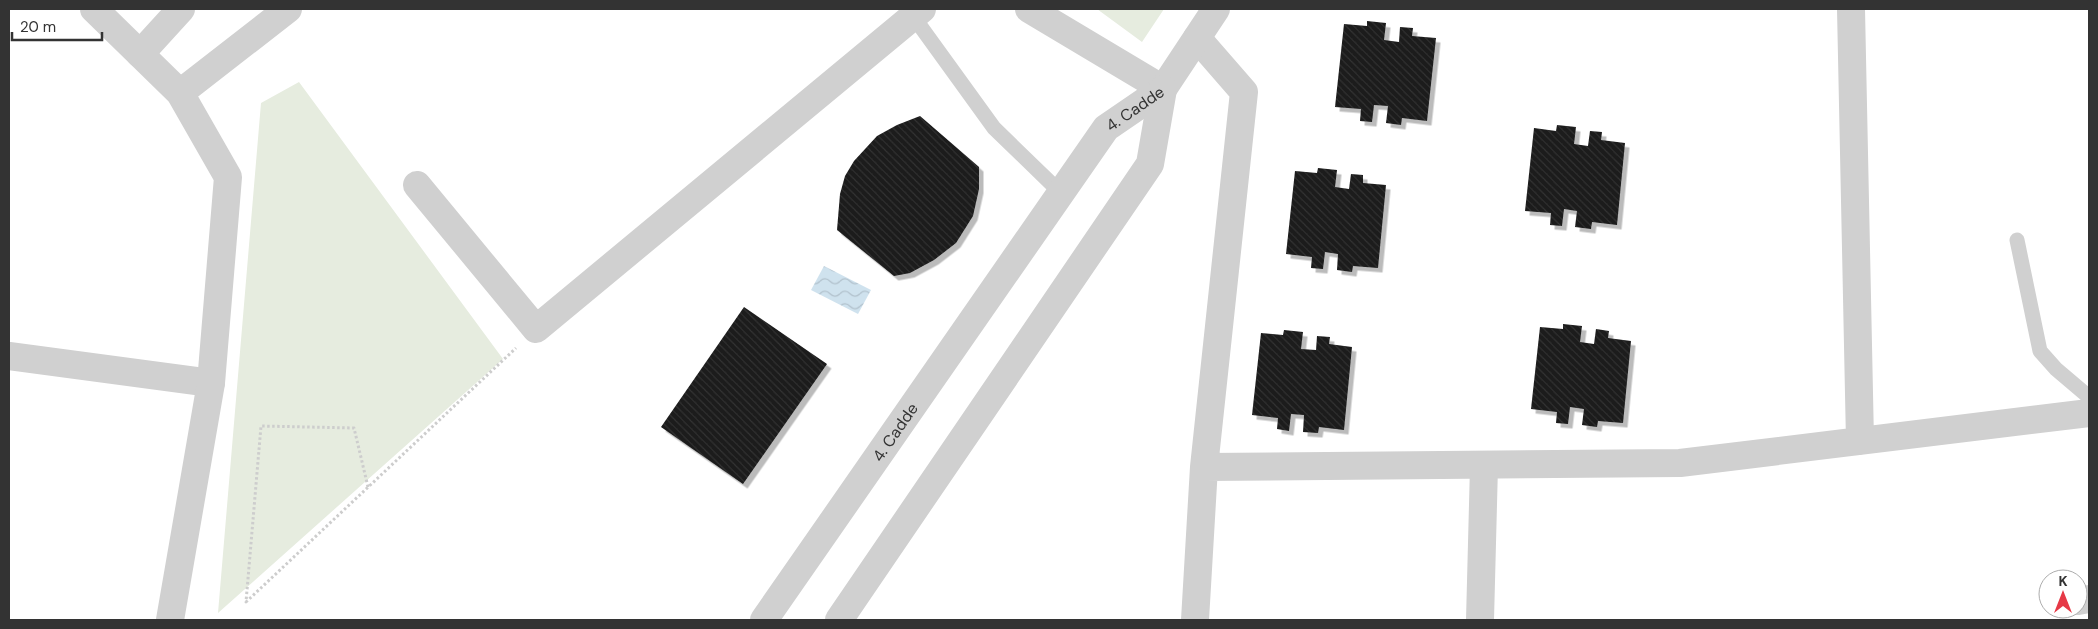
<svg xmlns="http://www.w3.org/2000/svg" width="2098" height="629" viewBox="0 0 2098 629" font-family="'DM Sans',sans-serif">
  <defs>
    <pattern id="water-waves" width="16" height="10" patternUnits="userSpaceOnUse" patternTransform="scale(1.25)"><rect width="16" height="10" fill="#cfe2ee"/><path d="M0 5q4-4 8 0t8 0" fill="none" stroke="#b2c2cd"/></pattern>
    <pattern id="building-back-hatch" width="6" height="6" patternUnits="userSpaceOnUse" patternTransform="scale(1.25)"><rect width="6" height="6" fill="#1a1a1a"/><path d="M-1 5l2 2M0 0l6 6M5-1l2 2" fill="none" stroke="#333"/></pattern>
    <filter id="shadow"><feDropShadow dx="4.5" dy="4.5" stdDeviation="0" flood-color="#0004"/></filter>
  </defs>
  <rect width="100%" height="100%" fill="#fff"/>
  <path fill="#e6ecdf" d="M1097 9H1164L1142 42Z
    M299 82 503 359 218 613 261 103Z"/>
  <path fill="url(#water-waves)" d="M824 266 871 290 858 314 811 290Z"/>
  <path fill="url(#building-back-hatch)" filter="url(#shadow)" d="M1367 21 1386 23 1384 40 1399 42 1400 27 1413 28 1412 36 1436 38 1427 121 1402 118 1401 125 1386 123 1388 106 1374 105 1372 122 1360 121 1361 109 1335 107 1344 24 1367 26Z
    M920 116 979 167V189L973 216 956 243 934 260 910 273 894 276 837 230 840 194 845 176 854 161 877 136 897 125Z
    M1557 125 1576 127 1574 144 1588 146 1590 131 1602 132 1601 140 1625 143 1617 225 1592 222 1591 229 1575 227 1577 211 1564 209 1562 226 1550 225 1551 213 1525 211 1534 128 1556 131Z
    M1318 168 1337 170 1335 187 1349 189 1351 174 1363 175V183L1386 185 1378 268 1353 266 1352 272 1337 270 1338 254 1325 252 1323 269 1311 268 1312 257 1286 254 1295 171 1317 173Z
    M744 307 827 364 743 484 661 427Z
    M1563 324 1582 326 1580 342 1594 344 1596 329 1609 331 1608 338 1631 341 1623 423 1598 421 1597 427 1582 425 1584 409 1570 407 1568 424 1556 423 1557 412 1531 409 1540 327 1563 329Z
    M1284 330 1303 332 1301 349 1316 350 1317 336 1330 337 1329 344 1352 347 1344 430 1319 427 1318 433 1303 432 1304 415 1291 414 1289 431 1277 429 1278 418 1252 415 1261 333 1283 335Z"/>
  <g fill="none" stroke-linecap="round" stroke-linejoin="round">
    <path stroke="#cdcdcd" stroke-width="3" stroke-dasharray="2.5 2.5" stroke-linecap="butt" d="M368 487 354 428 261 426 246 602 516 348"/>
    <path stroke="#d0d0d0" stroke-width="15" d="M913 16 994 128 1061 193
      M2017 240 2040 351 2056 369 2089 397"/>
    <path stroke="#d0d0d0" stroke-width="28" d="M1029 9 1163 89
      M1851 9 1860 441
      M140 54 181 9
      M180 93 288 9
      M417 185 536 329 922 9
      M9 356 211 383
      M1204 467 1680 463 2089 413
      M2078 601 2089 599
      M1195 620 1204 467 1244 92 1197 38
      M1480 620 1484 466"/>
    <g stroke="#d0d0d0" stroke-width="28">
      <path d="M94 9 180 93 228 177 211 383 170 620"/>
      <path id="s1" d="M764 620 1106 128 1163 89 1216 9"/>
      <path d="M839 620 1150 164 1163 89"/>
    </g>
  </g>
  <g text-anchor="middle" stroke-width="5" stroke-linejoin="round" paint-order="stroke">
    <g font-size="16" fill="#333" stroke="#fff">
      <text dy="6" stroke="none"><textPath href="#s1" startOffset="634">4. Cadde</textPath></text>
      <text dy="6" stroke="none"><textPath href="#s1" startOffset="229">4. Cadde</textPath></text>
    </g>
  </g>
  <rect width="2098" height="629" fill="none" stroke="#333333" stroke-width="20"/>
  <g transform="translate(2063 594)"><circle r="24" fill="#ffffff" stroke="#adadad"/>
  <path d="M0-4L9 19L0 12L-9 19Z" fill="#e63946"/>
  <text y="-8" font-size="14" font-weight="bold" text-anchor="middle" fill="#333333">K</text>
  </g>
  <path d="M12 32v8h90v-8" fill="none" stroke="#333333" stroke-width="2.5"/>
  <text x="20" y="32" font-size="15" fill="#333333" stroke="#ffffff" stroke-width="4" paint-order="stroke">20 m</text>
</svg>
